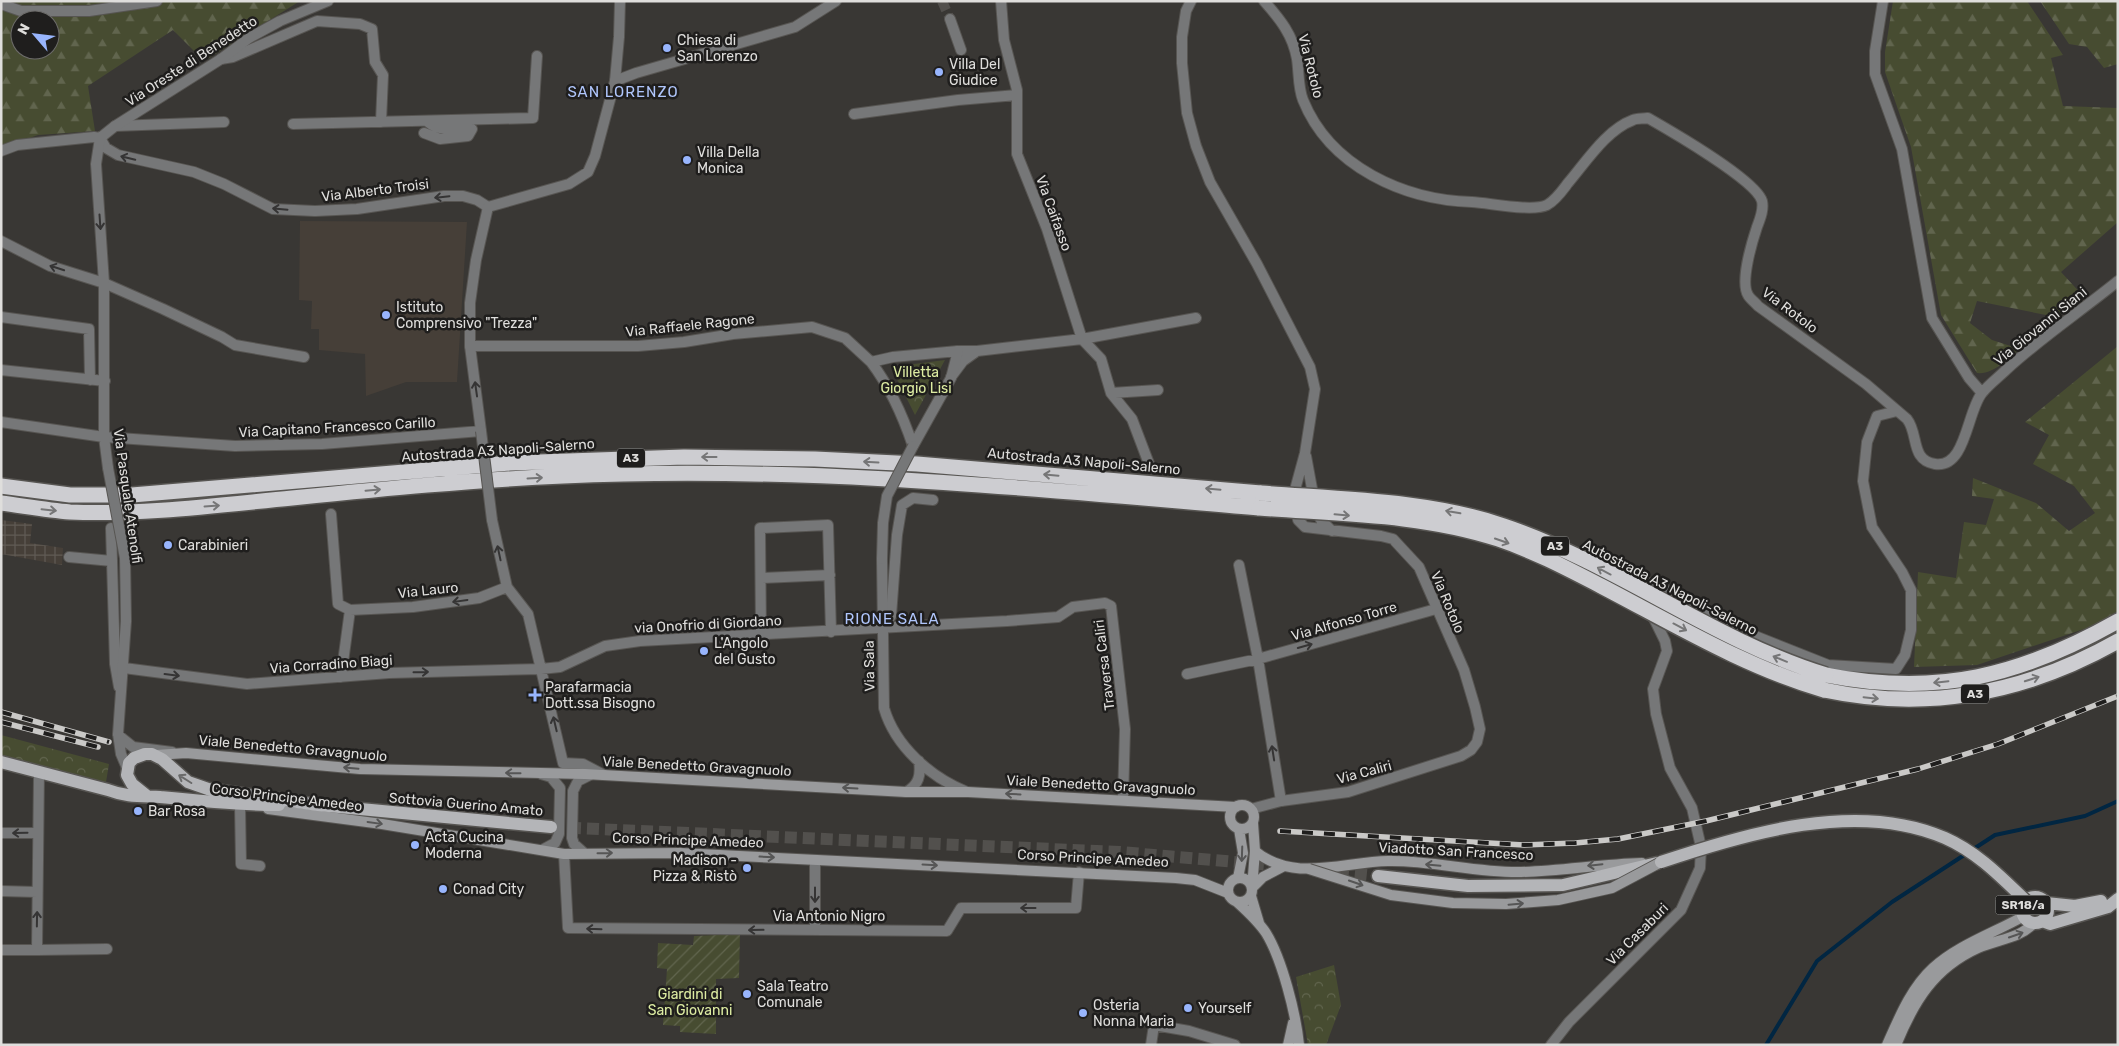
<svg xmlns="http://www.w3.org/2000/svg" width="2119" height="1046" viewBox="0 0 2119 1046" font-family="Rubik,sans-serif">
  <defs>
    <pattern id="industrial-grid" width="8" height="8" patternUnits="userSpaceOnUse" patternTransform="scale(1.25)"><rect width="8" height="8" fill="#463f38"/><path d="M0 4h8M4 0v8" fill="none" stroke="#605a54"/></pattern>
    <pattern id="forest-firs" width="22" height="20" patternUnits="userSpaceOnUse" patternTransform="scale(1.25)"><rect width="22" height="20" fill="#474c31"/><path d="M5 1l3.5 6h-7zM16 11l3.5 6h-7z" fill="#61654e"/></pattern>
    <pattern id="park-crowns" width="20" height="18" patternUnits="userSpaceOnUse" patternTransform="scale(1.25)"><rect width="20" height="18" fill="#474c31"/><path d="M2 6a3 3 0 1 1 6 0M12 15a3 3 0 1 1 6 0" fill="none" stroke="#61654e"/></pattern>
    <pattern id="garden-furrows" width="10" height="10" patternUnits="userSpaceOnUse" patternTransform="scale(1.25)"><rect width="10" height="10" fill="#474c31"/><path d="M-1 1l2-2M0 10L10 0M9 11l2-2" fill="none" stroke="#61654e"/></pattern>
  </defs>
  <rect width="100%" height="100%" fill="#393734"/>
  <path fill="#463f38" d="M300 221 467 222 457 382H406L366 396 365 354 319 350V329H311L312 301 299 300Z"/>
  <path fill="url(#industrial-grid)" d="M1 520 32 524 30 543 63 548 62 565 1 554Z"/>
  <path fill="url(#forest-firs)" fill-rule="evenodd" d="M1 1H300L204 61 173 30 88 86 95 131 38 135 1 148ZM20 20H50V50H20Z
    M1893 1H2027L2063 55 2051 58 2063 106 2118 108V222L2061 272 2085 298 2056 317 1977 301 1970 323 1992 340 2020 349C2009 358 1993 375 1977 373L1941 315 1911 147 1885 72V52Z
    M2040 1H2118V64L2104 68 2087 47 2069 44Z
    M2118 346V611L2090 627 1977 665 1914 667 1918 572 1956 578 1964 522 1986 525 1994 499 1972 496 1973 478 2036 503 2069 531 2095 513 2074 486 2033 464 2049 435 2025 422Z"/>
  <path fill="url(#park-crowns)" d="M945 360 915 415 891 367Z
    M1 735 109 764 106 782 1 758Z
    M1334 965 1341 1005 1326 1045H1308L1296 977Z"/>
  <path fill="url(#garden-furrows)" d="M740 934 739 978 716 979V1034L680 1032V1026L663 1025 667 969 657 968 658 943 693 945 694 936Z"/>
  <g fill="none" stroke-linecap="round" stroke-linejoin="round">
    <path stroke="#012642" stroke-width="4" d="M1766 1045 1817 961 1892 902 1995 835 2085 816 2118 801"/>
    <path stroke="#52504d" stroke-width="10" stroke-dasharray="10 5" stroke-linecap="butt" d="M942 1 950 19"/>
    <path stroke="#52504d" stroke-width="12" stroke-dasharray="12 6" stroke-linecap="butt" d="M551 827 1120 852 1282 866
      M1319 870 1378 876"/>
    <defs>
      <path id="minor" d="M1001 1 1004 40 1017 90V154L1047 229 1082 339 1196 318
        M1 4 21 11H89L157 1
        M950 19 961 50
        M221 59 233 57 317 21 360 24 372 29 375 62 383 75 381 122
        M615 81 636 73 795 27 836 1
        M854 114 958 100 1017 95
        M293 124 533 118 537 56
        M115 126 224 122
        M424 133 440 139 468 136 472 129C458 129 439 132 428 122
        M100 138 106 148 118 155 194 172 224 184 273 209 315 211 357 209 444 196H463L477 200 488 207
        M1 241 50 266 104 283 163 309 222 337 235 345 304 357
        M1 317 89 329 90 380
        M958 351H977L1082 339 1101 359 1111 393 1132 419 1151 469
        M1 370 105 381
        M951 377 963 361 977 351
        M1111 393 1158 390
        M104 437 235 446 322 444 481 431 470 346
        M331 514 338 604 350 610
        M492 520 507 587 528 614 563 763 583 764 604 775
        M111 528 112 561
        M69 557 112 561 115 664 119 687
        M1239 565 1258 659 1281 801
        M761 578 830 575
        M882 628 891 616 897 535 902 505 913 498 933 500
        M761 635 760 528 828 525 831 632
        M124 668 247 684 389 673 541 669 560 667 605 646 640 641 1007 621 1058 617 1073 607 1105 603 1111 606 1125 729 1123 800
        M1187 674 1258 659 1436 609
        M341 677 350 610 413 607 479 598 507 587
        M240 805 241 864 260 866
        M1 833H38
        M564 854 568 928 947 931 961 908H1076L1079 872
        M1 891 37 892
        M815 929V860
        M1 950H37L39 772
        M37 950 107 949
        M1551 1045 1569 1022 1681 910 1700 868 1701 847 1692 808 1670 768 1656 714 1653 689 1667 651 1665 641 1633 576 1680 596 1755 636 1828 665 1896 669 1905 655 1911 630V590L1902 572 1872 527 1863 481 1867 442 1877 416 1897 411"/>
      <path id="tertiary" d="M620 1 619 37 615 81 595 156 588 172 569 184 488 207 476 260 470 303V346H638L684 342 733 334 812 327 845 338 871 362
        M1191 1 1186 11 1182 37V63L1187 113 1196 146 1210 182 1257 264 1310 367 1315 389 1305 453 1296 486 1298 520 1305 527 1381 536 1393 539 1419 567 1464 670 1475 707 1480 729 1477 742 1471 750 1461 756 1348 792 1281 801 1251 809
        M1264 1C1280 19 1293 35 1297 59 1299 72 1298 88 1303 100 1330 167 1404 200 1472 202 1490 203 1532 212 1547 205 1556 200 1562 191 1568 183 1586 162 1606 130 1633 120 1637 118 1643 119 1648 118 1669 130 1756 180 1762 201 1764 210 1760 219 1757 227 1752 242 1740 282 1748 295 1750 299 1755 302 1758 306L1866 384 1907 419C1919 434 1910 460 1935 464 1966 469 1967 411 1982 393 1989 384 1999 377 2007 369 2042 337 2081 311 2118 281
        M1883 1 1875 51V74L1902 149 1932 318 1969 378 1982 393
        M100 138 96 164 104 283V437L108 468
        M100 138 115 126 221 59 249 38 280 21 328 1
        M1 151 17 145 94 137 100 138
        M958 351 951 378 913 446C903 416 890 387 871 362L893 357Z
        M1 422 104 437
        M1306 456 1315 505 1321 520 1332 531
        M882 559 884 708C895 746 930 777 967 792
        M126 621 118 734 121 754 127 768
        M118 735 133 747 172 752
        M541 774 551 777 560 788 559 834 555 843 542 850
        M906 792C919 785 921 775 919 761
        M584 853 574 844 572 838 573 791 578 781 592 774
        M1151 1045 1154 1025 1189 1031 1235 1045"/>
      <path id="secondary" d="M156 755 186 753 360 769 585 774 906 792H968L1236 807
        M1230 817a12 12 0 1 1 24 0a12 12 0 1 1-24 0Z
        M268 809 382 824 564 854 680 853 1176 878 1195 880 1228 893
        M1255 851C1293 883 1343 862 1388 861 1432 860 1476 873 1521 872 1561 871 1602 864 1642 863
        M1228 890a12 12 0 1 1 24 0a12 12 0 1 1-24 0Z
        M1238 878 1243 853 1239 829
        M1252 888 1255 851 1253 823
        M1252 888 1263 877 1284 866
        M1251 896 1259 923
        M1237 902C1247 911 1258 921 1266 933 1282 959 1296 1014 1299 1045
        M1288 1045 1293 1023
        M1887 1045C1899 1018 1911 988 1933 968 1958 945 1994 933 2024 916
        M1896 1045C1914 1001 1934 968 1978 948 1998 939 2019 939 2034 923"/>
      <path id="primary" d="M1 762 108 790C126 797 141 796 160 797 200 801 239 805 279 805
        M147 796 132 784 127 775 129 763 134 758 145 754H152L162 759 188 782 208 789 318 805 551 827
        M1378 876 1468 886 1563 885 1657 863
        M2022 910a13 13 0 1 1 26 0a13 13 0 1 1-26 0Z
        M2046 903 2075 906 2101 901
        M2042 921 2050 924 2108 907 2118 899"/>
      <path id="motorway" d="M1 486 70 495H132L510 463 684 457 815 459 917 464 1261 493
        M1 503C24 506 47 510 70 512 144 515 219 505 292 498 382 489 472 480 563 476 796 465 1027 488 1259 508
        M1826 675C1937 697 2021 676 2118 621
        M1824 690C1927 712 2026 693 2118 641"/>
    </defs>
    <use href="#minor" stroke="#575552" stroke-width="12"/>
    <use href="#tertiary" stroke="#575552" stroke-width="12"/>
    <use href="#secondary" stroke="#575552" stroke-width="12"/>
    <use href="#primary" stroke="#575552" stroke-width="15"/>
    <use href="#motorway" stroke="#575552" stroke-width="18"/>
    <use href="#minor" stroke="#767778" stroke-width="10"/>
    <use href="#tertiary" stroke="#767778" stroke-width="10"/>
    <use href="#secondary" stroke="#999a9c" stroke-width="10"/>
    <use href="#primary" stroke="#b4b5b8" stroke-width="12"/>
    <use href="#motorway" stroke="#cdcdd1" stroke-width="15"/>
    <defs>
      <path id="rail" d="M1 712 109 742
        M1 722 98 747
        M1280 831 1524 845 1575 843 1618 839 1706 821 1918 769 1998 744 2118 696"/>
    </defs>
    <use href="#rail" stroke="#cac9c7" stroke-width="5.5"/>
    <use href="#rail" stroke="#1f1e1d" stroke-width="4" stroke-dasharray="11" stroke-linecap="butt"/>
    <defs>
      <path id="minor-bridge" d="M481 431 492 520"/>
      <path id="tertiary-bridge" d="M108 468 125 558 126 621
        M882 559 883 523 887 496 913 446"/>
      <path id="secondary-bridge" d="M1309 869 1391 895 1453 903 1506 904 1558 900 1612 888 1661 862"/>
      <path id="primary-bridge" d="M1661 862C1747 833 1858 800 1945 838 1977 852 2001 877 2026 901"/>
      <path id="motorway-bridge" d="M1261 493C1339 499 1430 500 1504 526 1617 564 1712 640 1826 675
        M1259 508C1338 514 1422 514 1498 539 1534 551 1568 569 1601 586 1674 624 1745 667 1824 690"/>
    </defs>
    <use href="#minor-bridge" stroke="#575552" stroke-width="12" stroke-linecap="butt"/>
    <use href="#tertiary-bridge" stroke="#575552" stroke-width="12" stroke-linecap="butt"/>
    <use href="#secondary-bridge" stroke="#575552" stroke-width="12" stroke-linecap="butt"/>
    <use href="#primary-bridge" stroke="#575552" stroke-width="15" stroke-linecap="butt"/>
    <use href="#motorway-bridge" stroke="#575552" stroke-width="18" stroke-linecap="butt"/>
    <use href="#minor-bridge" stroke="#767778" stroke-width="10"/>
    <use href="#tertiary-bridge" stroke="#767778" stroke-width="10"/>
    <use href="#secondary-bridge" stroke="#999a9c" stroke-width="10"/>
    <use href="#primary-bridge" stroke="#b4b5b8" stroke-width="12"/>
    <use href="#motorway-bridge" stroke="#cdcdd1" stroke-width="15"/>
  </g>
  <defs><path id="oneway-shaft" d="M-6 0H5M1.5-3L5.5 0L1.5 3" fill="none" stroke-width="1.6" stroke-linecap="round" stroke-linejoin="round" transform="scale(1.25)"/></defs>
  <g stroke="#353434">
    <use href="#oneway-shaft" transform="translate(128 158) rotate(-166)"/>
    <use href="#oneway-shaft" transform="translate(442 197) rotate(174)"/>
    <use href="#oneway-shaft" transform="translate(280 209) rotate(-175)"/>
    <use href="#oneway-shaft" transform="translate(100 222) rotate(86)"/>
    <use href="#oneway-shaft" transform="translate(57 268) rotate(-162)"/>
    <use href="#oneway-shaft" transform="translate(476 389) rotate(-98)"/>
    <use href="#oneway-shaft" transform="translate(499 553) rotate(-102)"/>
    <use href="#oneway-shaft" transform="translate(460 601) rotate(172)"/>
    <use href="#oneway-shaft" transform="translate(1305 646) rotate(-16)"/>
    <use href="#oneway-shaft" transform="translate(421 672) rotate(-1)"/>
    <use href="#oneway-shaft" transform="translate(172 675) rotate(7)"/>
    <use href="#oneway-shaft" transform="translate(555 724) rotate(-103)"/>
    <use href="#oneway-shaft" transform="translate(1273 753) rotate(-99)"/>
    <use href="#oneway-shaft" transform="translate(20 833) rotate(179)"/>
    <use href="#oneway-shaft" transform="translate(815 895) rotate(90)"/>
    <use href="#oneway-shaft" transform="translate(1028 908) rotate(-180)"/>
    <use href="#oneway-shaft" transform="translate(37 919) rotate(-89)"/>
    <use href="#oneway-shaft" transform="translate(594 929) rotate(-178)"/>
    <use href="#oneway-shaft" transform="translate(756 930) rotate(179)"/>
  </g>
  <g stroke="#767677">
    <use href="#oneway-shaft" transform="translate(709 457) rotate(-180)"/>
    <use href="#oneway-shaft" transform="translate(871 462) rotate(-177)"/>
    <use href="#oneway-shaft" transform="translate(1051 475) rotate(-175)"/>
    <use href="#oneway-shaft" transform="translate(535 478) rotate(-3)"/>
    <use href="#oneway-shaft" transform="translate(1213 489) rotate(-175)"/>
    <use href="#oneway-shaft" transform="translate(373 490) rotate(-5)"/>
    <use href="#oneway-shaft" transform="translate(212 506) rotate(-4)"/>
    <use href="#oneway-shaft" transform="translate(49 510) rotate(6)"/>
    <use href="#oneway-shaft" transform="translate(1453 512) rotate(-170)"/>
    <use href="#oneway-shaft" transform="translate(1342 515) rotate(5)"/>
    <use href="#oneway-shaft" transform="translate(1502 541) rotate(19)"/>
    <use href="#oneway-shaft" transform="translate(1604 571) rotate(-152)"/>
    <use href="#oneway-shaft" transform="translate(1680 627) rotate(28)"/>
    <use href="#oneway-shaft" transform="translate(1780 659) rotate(-158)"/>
    <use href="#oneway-shaft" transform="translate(2032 679) rotate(-18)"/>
    <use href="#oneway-shaft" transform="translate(1941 682) rotate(174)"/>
    <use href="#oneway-shaft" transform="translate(1871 698) rotate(6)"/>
  </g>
  <g stroke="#565656">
    <use href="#oneway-shaft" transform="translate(351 768) rotate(-175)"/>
    <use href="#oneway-shaft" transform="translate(513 773) rotate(-179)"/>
    <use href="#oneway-shaft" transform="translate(850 788) rotate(-177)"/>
    <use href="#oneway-shaft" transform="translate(1013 794) rotate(-177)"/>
    <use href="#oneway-shaft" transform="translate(375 823) rotate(8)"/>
    <use href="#oneway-shaft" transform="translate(605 853) rotate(-1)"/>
    <use href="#oneway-shaft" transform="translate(1242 854) rotate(92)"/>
    <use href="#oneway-shaft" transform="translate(767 857) rotate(3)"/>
    <use href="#oneway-shaft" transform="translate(930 865) rotate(3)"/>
    <use href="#oneway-shaft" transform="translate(1433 865) rotate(-175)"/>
    <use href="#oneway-shaft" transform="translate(1595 865) rotate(174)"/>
    <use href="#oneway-shaft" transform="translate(1356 883) rotate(19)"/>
    <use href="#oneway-shaft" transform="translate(1516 904) rotate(-5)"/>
    <use href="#oneway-shaft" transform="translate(2016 935) rotate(-19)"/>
  </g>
  <use stroke="#6a6a6a" href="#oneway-shaft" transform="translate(185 779) rotate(-148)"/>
  <g fill="#98b5fd" stroke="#1f1e1d" stroke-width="2">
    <circle cx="667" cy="48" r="5"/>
    <circle cx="939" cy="72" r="5"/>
    <circle cx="687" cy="160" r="5"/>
    <circle cx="386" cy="315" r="5"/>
    <circle cx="168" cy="545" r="5"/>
    <circle cx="704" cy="651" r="5"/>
    <path d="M532.5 687.5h5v5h5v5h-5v5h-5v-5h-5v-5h5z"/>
    <circle cx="138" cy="811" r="5"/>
    <circle cx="415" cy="845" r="5"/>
    <circle cx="747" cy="868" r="5"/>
    <circle cx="443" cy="889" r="5"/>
    <circle cx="747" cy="994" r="5"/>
    <circle cx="1188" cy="1008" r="5"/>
    <circle cx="1083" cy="1013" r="5"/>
  </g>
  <g text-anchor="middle" stroke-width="5" stroke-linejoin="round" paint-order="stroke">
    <g fill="#1f1e1d" stroke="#a5a4a3" stroke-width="1">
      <rect x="617" y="448.5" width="28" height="19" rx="4"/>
      <rect x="1541" y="536.5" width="28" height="19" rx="4"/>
      <rect x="1961" y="684.5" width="28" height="19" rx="4"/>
      <rect x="1995.5" y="895.5" width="55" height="19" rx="4"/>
    </g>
    <g font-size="12" font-weight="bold" fill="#dfdedc">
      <text x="631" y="462">A3</text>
      <text x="1555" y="550">A3</text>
      <text x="1975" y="698">A3</text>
      <text x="2023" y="909">SR18/a</text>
    </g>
    <g font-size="14" fill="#dfdedc" stroke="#1f1e1d" text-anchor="start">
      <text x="677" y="45">Chiesa di<tspan x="677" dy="16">San Lorenzo</tspan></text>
      <text x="949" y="69">Villa Del<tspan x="949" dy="16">Giudice</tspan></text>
      <text x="697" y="157">Villa Della<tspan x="697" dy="16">Monica</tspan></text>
      <text x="396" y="312">Istituto<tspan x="396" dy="16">Comprensivo "Trezza"</tspan></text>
      <text x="178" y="550">Carabinieri</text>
      <text x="714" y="648">L'Angolo<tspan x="714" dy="16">del Gusto</tspan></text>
      <text x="545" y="692">Parafarmacia<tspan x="545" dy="16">Dott.ssa Bisogno</tspan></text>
      <text x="148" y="816">Bar Rosa</text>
      <text x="425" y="842">Acta Cucina<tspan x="425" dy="16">Moderna</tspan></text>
      <text x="737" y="865" text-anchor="end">Madison -<tspan x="737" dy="16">Pizza &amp; Ristò</tspan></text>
      <text x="453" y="894">Conad City</text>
      <text x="757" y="991">Sala Teatro<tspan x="757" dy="16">Comunale</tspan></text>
      <text x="1093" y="1010">Osteria<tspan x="1093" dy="16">Nonna Maria</tspan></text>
      <text x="1198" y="1013">Yourself</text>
    </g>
    <g font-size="14" fill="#dfdedc" stroke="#1f1e1d">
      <text transform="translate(191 61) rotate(-33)" y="5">Via Oreste di Benedetto</text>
      <text transform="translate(1311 66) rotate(76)" y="5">Via Rotolo</text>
      <text transform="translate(375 190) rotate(-7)" y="5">Via Alberto Troisi</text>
      <text transform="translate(1054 213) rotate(70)" y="5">Via Caifasso</text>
      <text transform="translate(1790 310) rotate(37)" y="5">Via Rotolo</text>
      <text transform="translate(690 325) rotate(-6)" y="5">Via Raffaele Ragone</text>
      <text transform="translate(2040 326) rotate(-39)" y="5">Via Giovanni Siani</text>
      <text transform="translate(337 427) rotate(-3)" y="5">Via Capitano Francesco Carillo</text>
      <text transform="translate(498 450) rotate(-4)" y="5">Autostrada A3 Napoli-Salerno</text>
      <text transform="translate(1084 461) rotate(5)" y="5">Autostrada A3 Napoli-Salerno</text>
      <text transform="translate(128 496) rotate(82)" y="5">Via Pasquale Atenolfi</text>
      <text transform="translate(1670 587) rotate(27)" y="5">Autostrada A3 Napoli-Salerno</text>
      <text transform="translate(428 590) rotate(-6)" y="5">Via Lauro</text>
      <text transform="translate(1448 602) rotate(67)" y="5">Via Rotolo</text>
      <text transform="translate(1344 621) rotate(-16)" y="5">Via Alfonso Torre</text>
      <text transform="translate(708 624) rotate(-3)" y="5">via Onofrio di Giordano</text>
      <text transform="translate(331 664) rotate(-4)" y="5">Via Corradino Biagi</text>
      <text transform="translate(1104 665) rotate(-97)" y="5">Traversa Caliri</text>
      <text transform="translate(869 666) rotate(-91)" y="5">Via Sala</text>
      <text transform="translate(293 748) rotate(5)" y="5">Viale Benedetto Gravagnuolo</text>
      <text transform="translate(697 766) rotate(3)" y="5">Viale Benedetto Gravagnuolo</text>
      <text transform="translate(1364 772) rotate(-15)" y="5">Via Caliri</text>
      <text transform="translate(1101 785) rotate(3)" y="5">Viale Benedetto Gravagnuolo</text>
      <text transform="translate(287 797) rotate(7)" y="5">Corso Principe Amedeo</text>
      <text transform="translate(466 804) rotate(5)" y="5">Sottovia Guerino Amato</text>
      <text transform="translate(688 840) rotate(2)" y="5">Corso Principe Amedeo</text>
      <text transform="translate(1456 851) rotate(3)" y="5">Viadotto San Francesco</text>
      <text transform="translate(1093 858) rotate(3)" y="5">Corso Principe Amedeo</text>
      <text x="829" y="921">Via Antonio Nigro</text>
      <text transform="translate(1637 934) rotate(-45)" y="5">Via Casaburi</text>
    </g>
    <g font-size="14" fill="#ddeca2" stroke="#1f1e1d">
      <text x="916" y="377">Villetta<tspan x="916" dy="16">Giorgio Lisi</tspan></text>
      <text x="690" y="999">Giardini di<tspan x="690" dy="16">San Giovanni</tspan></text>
    </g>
    <g font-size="15" letter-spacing="1" fill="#b0c6fc" stroke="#1f1e1d">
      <text x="623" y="97">SAN LORENZO</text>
      <text x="892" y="624">RIONE SALA</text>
    </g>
  </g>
  <rect width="2119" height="1046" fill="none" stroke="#dfdedc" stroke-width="5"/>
  <g transform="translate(35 35) rotate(298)"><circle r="24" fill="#1f1e1d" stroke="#6c6b69"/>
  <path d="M0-4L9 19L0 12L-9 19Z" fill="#98b5fd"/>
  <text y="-8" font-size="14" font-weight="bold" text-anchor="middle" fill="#dfdedc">N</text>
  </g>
</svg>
